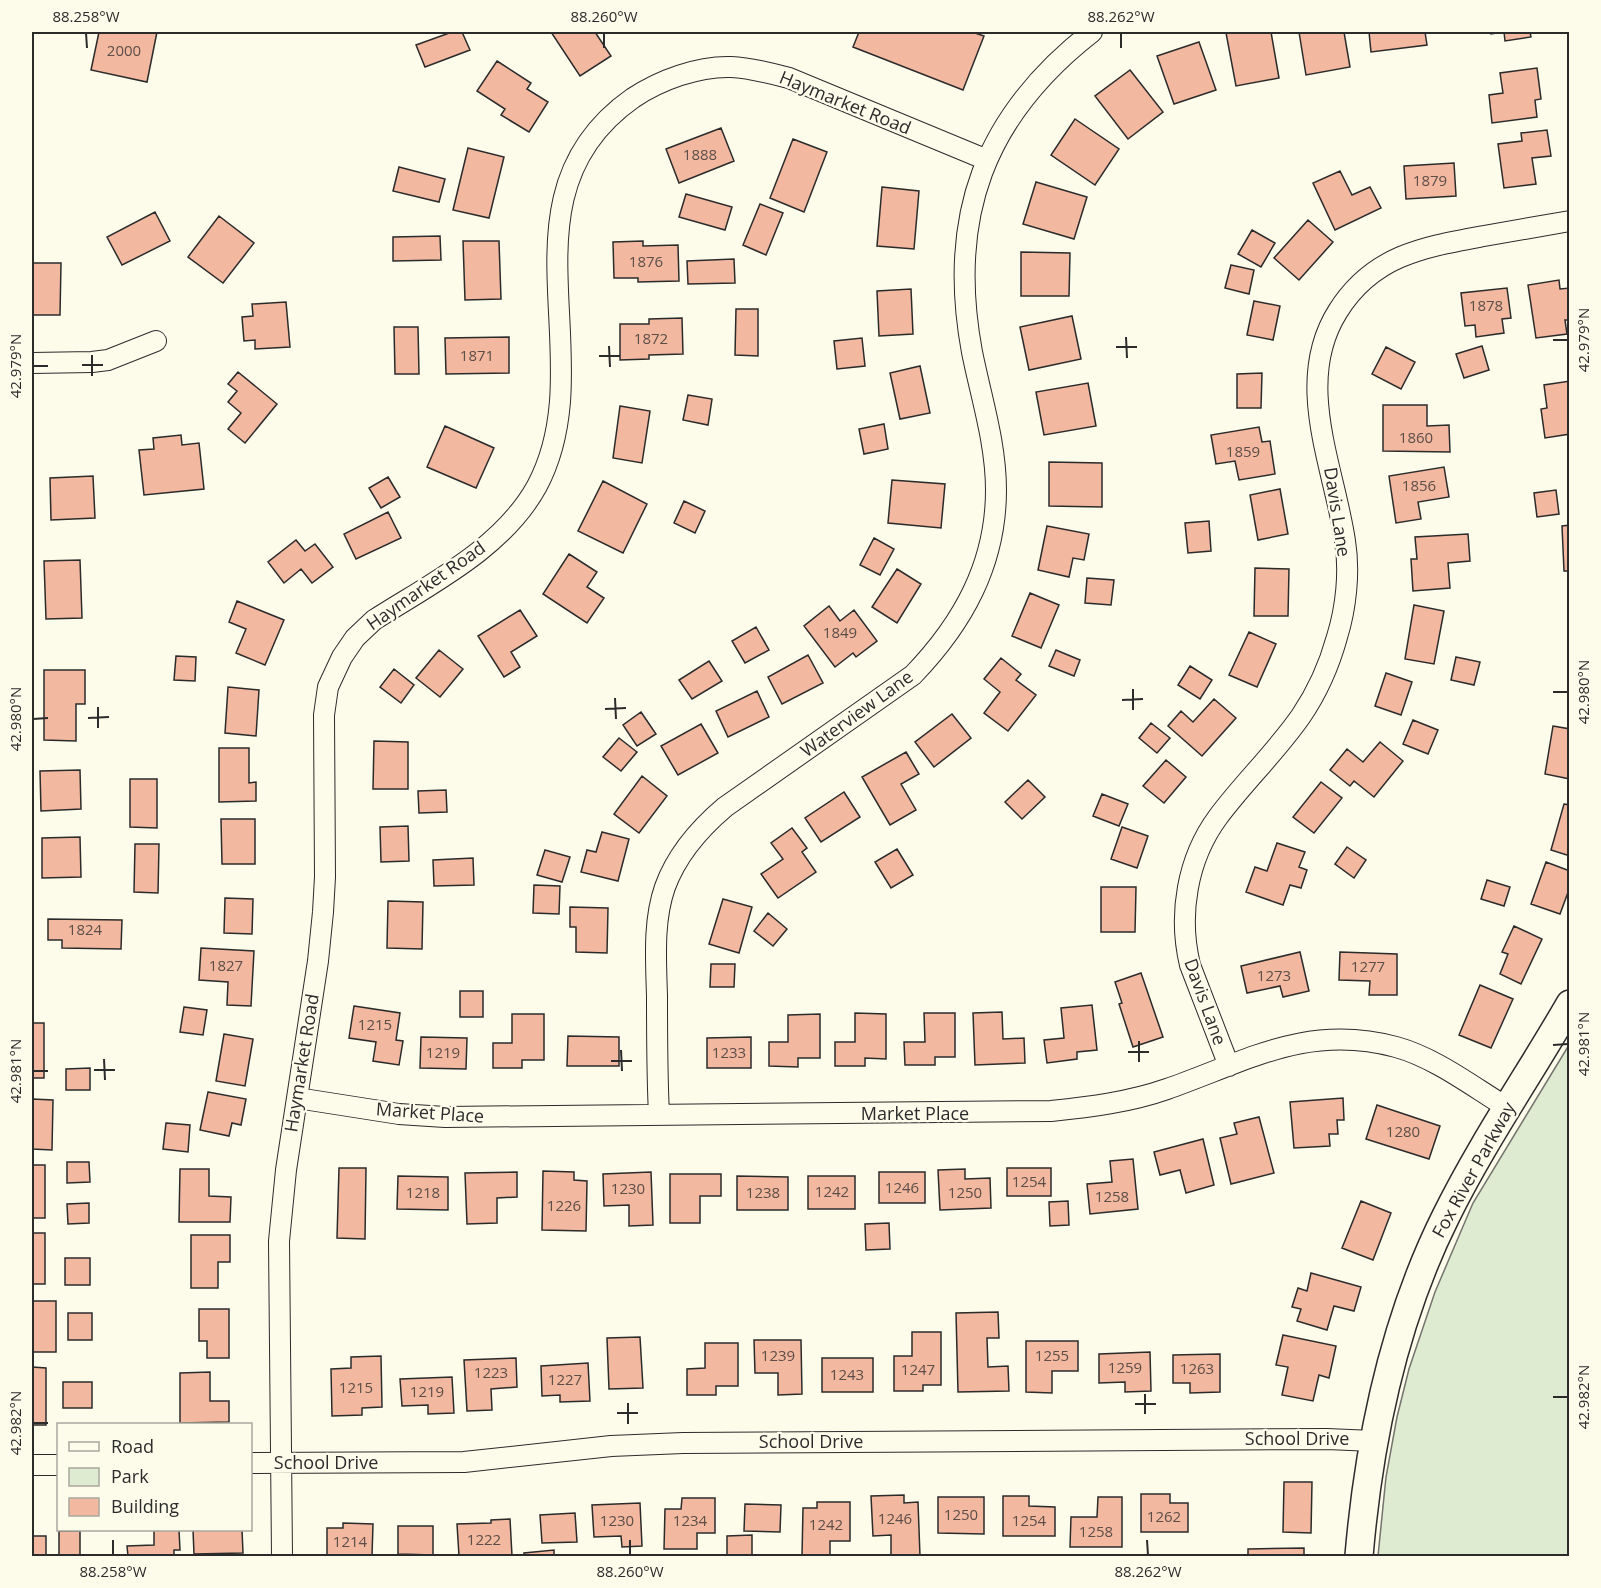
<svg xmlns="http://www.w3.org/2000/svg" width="1601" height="1588" viewBox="0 0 1601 1588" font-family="'Open Sans',sans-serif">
  <rect width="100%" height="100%" fill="#fdfbea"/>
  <path fill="#deebd1" stroke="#74746e" stroke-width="1.5" d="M1569 1045V1556H1378L1386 1477 1397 1417 1409 1369 1435 1292 1473 1203Z"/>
  <path fill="#f2b8a0" stroke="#2b2b2b" stroke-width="1.5" d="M99 32H157L147 82 91 70Z
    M452 32H462L470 50 425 67 416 45Z
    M551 32H595L611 56 580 76Z
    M859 32H972L984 36 963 90 853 47Z
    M1236 32H1271L1279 78 1236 86 1226 33Z
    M1299 32H1344L1350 67 1306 75Z
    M1369 32H1425L1427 45 1371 52Z
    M1491 32H1530L1531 37 1505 41 1504 32 1491 34Z
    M1199 42 1216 90 1174 104 1157 56Z
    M497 61 531 83 527 89 548 102 529 132 501 115 505 109 477 91Z
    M1537 68 1541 99 1535 100 1537 117 1492 123 1489 95 1503 93 1500 73Z
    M1130 70 1163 112 1128 139 1095 96Z
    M1075 119 1119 149 1095 185 1051 155Z
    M721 128 734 161 679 183 666 149Z
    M1547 130 1551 156 1532 158 1536 184 1504 188 1498 144 1522 141 1521 133Z
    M793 139 827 152 804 212 770 198Z
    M468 148 504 157 489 218 453 210Z
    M1454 163 1456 196 1406 199 1404 166Z
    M399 167 445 179 439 202 393 191Z
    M1340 171 1352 195 1370 187 1381 208 1335 230 1313 183Z
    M1036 182 1087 197 1074 239 1023 224Z
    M882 187 919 191 914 249 877 246Z
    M686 194 732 207 725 230 679 217Z
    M760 204 783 213 766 255 743 245Z
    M155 212 170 241 122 265 107 237Z
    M219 216 254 243 223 283 188 257Z
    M1308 220 1333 242 1299 280 1274 258Z
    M1252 230 1275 243 1261 267 1238 254Z
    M440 236 441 260 393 261V237Z
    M463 241H499L501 299 465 300Z
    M643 241V246L678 245 679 281 638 282V278H614L613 242Z
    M1021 252 1070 253 1069 296H1021Z
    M734 259 735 283 688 284 687 261Z
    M32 263H61L60 315H32Z
    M1231 265 1254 270 1249 294 1225 288Z
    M1559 280 1560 289 1570 288V320H1565L1567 334 1536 338 1528 285Z
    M1507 288 1511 318 1502 319 1504 333 1476 337 1475 325 1465 326 1461 293Z
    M911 289 913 334 879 336 877 291Z
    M1254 301 1280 306 1273 340 1247 335Z
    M286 302 290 347 255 349V340L244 341 242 317 253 316 252 304Z
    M736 309H758V356L735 355Z
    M1072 316 1081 359 1029 370 1020 327Z
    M682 318 683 354 649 355V359L620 360V324H649V319Z
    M394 327H418L419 374H395Z
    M509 337V373L446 374 445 338Z
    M862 338 865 366 837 369 834 341Z
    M1482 346 1489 370 1464 378 1456 354Z
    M1386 347 1415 362 1401 389 1372 374Z
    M920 366 930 413 900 419 890 373Z
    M238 372 277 404 245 443 228 429 241 413 228 402 237 391 228 384Z
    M1262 373 1261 408H1237V374Z
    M1570 381V434L1545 438 1541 409 1547 408 1544 385Z
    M1088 383 1096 426 1044 435 1036 392Z
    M688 395 712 399 708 425 683 420Z
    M1383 405H1427V426L1449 425 1450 452 1383 451Z
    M620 406 650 411 642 463 613 458Z
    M884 424 888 449 864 454 859 429Z
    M445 426 494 448 476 488 427 467Z
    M1259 427 1262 442 1270 441 1275 474 1239 480 1235 461 1216 464 1211 435Z
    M181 435 182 445 199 443 204 489 144 495 139 450 154 449 153 438Z
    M1049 462 1102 463V507L1049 506Z
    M1444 467 1449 497 1418 502 1421 519 1396 523 1389 476Z
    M93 476 95 518 51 520 50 478Z
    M388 477 400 497 381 508 369 488Z
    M892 480 945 484 941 528 888 523Z
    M603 481 647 504 623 553 578 531Z
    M1280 489 1288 534 1258 540 1250 495Z
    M1556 490 1559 514 1537 517 1534 493Z
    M684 501 705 511 695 533 674 523Z
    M388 512 401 538 356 559 344 534Z
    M1209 521 1211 551 1188 553 1185 523Z
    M1570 525V571H1564L1562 526Z
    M1047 526 1089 534 1084 560 1073 558 1069 577 1038 570Z
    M1468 534 1470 561 1448 563 1450 588 1413 591 1411 559H1417L1415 537Z
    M874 538 894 549 880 575 860 565Z
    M296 540 305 551 315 544 333 567 312 583 301 569 284 583 268 562Z
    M569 554 597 572 587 587 604 598 587 623 543 594Z
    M80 560 82 618 46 619 44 561Z
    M1255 568 1289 569 1288 616H1254Z
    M897 569 921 584 897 623 872 607Z
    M1087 578 1114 580 1111 605 1085 603Z
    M1030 593 1059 605 1041 648 1012 636Z
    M237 601 284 620 265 665 236 653 246 629 229 622Z
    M1414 605 1444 611 1434 664 1405 659Z
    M829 606 840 621 854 610 877 641 856 657 853 653 835 667 804 626Z
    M520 610 537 636 511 652 520 667 504 677 478 636Z
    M756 627 769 650 745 663 732 641Z
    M1249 632 1276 644 1257 687 1229 675Z
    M439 650 463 669 440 697 416 678Z
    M1056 650 1080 660 1074 676 1049 666Z
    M808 655 823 683 782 704 768 677Z
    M176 656 196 657 195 681 174 680Z
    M1456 657 1480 662 1474 685 1451 680Z
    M1001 658 1021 674 1016 680 1036 695 1008 731 984 713 1000 692 984 679Z
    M709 661 722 681 692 699 679 680Z
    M1190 666 1212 680 1200 699 1178 685Z
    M394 669 414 685 401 703 380 687Z
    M44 670H85V704H76V741L44 740Z
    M1386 673 1412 682 1401 715 1375 706Z
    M228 687 259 690 256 736 225 733Z
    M757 691 769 717 728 737 716 711Z
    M1214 699 1236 718 1202 756 1168 726 1181 711 1193 722Z
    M641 712 656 734 637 746 623 725Z
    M952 714 971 738 934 767 915 742Z
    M1413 720 1438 730 1428 754 1403 744Z
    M1151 723 1170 738 1157 753 1139 738Z
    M701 724 718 753 678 775 661 746Z
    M1553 726 1570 729V779L1545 774Z
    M619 738 637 752 621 771 603 757Z
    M374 741 408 742V789H373Z
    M1380 742 1403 761 1374 797 1354 781 1350 786 1330 770 1347 749 1363 762Z
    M219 748H249V783L256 782V801L219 802Z
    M906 752 919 774 901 784 916 810 890 825 862 777Z
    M1166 760 1186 777 1164 803 1143 786Z
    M80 770 81 809 41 811 40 771Z
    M642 776 667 796 639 833 614 814Z
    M130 779H157V828L130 827Z
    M1028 780 1045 797 1022 819 1005 802Z
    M1321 782 1342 798 1314 833 1293 817Z
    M446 790 447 812 419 813 418 791Z
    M844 792 860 817 821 842 805 818Z
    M1102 794 1128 804 1119 826 1093 816Z
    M1564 804 1570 805V856L1551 850Z
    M221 819H255V864H222Z
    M408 826 409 861 381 862 380 827Z
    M1122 827 1148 836 1137 868 1111 859Z
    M792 828 807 848 802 852 816 872 778 898 761 874 783 859 771 843Z
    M602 832 629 839 618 881 581 872 587 850 596 852Z
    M80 837 81 877 42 878V838Z
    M1277 843 1305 852 1299 867 1307 870 1301 888 1290 885 1283 905 1246 892 1255 867 1267 871Z
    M135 844H159L158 893 134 892Z
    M1347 847 1366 860 1354 878 1335 864Z
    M897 849 913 875 891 888 875 862Z
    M545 850 570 857 562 882 537 875Z
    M473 858 474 885 434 886 433 860Z
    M1546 862 1570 871V887L1560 914 1531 904Z
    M1487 880 1510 887 1504 906 1481 899Z
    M534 885 560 886 559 914 533 913Z
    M1101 887H1136L1135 932H1101Z
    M225 898 253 899 252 934 224 933Z
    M723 899 752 907 739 953 709 944Z
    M388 901 423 902 422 949 387 948Z
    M570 907 608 908 607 953 576 952V927H570Z
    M768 913 787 929 773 946 754 931Z
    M48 919 122 920 121 949 62 948V940H48Z
    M1514 926 1542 939 1521 984 1500 974 1508 954 1502 952Z
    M201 948 254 951 251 1006 227 1005 228 982 199 980Z
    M1300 952 1309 991 1283 997 1280 986 1247 993 1241 966Z
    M1340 952 1397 954V995H1369L1370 981 1339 980Z
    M711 964H735L734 987H710Z
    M1141 973 1163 1037 1133 1047 1119 1004 1122 1003 1115 982Z
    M1480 985 1513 999 1491 1048 1459 1035Z
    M460 991H483V1017H460Z
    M1092 1005 1097 1050 1077 1052V1059L1047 1063 1044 1040 1064 1038 1061 1008Z
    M354 1006 400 1013 396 1040 403 1041 399 1065 373 1061 376 1042 349 1038Z
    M184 1007 207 1010 203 1035 180 1032Z
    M1002 1012 1003 1039 1024 1038 1025 1063 975 1065 973 1013Z
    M855 1013 886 1014V1059L865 1058V1066H835V1042H855Z
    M924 1013H955V1057H935V1065H905L904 1042H925Z
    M512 1014H544V1060H522V1068H493V1043H512Z
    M820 1014V1058H798V1067L769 1066V1042H788V1015Z
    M32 1023H44V1078H32Z
    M224 1034 253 1039 245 1086 216 1081Z
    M568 1036 619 1037V1066H567Z
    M421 1037 467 1038 466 1069 420 1068Z
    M751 1037V1068H707V1038Z
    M90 1068V1090H66V1069Z
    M208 1092 246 1099 241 1125 232 1123 229 1136 200 1130Z
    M1343 1098 1344 1120H1337L1338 1134H1329L1330 1146 1294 1148 1290 1102Z
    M32 1099 53 1100 52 1150 32 1149Z
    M1377 1105 1440 1126 1429 1159 1366 1139Z
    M1259 1117 1274 1173 1231 1184 1220 1138 1237 1134 1234 1123Z
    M166 1123 190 1125 188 1152 163 1149Z
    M1203 1139 1214 1185 1186 1193 1180 1170 1160 1175 1154 1152Z
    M1133 1159 1138 1209 1090 1214 1087 1184 1112 1182 1110 1161Z
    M67 1162H89L90 1182 67 1183Z
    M32 1165H45V1218H32Z
    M339 1168H366L365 1239 337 1238Z
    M1007 1168H1051V1196H1007Z
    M180 1169H209V1196L231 1197 230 1222H179Z
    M965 1169V1179L990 1178 991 1208 940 1210 938 1170Z
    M543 1171 574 1172V1180L587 1181 586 1231 542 1230Z
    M517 1172V1197L497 1198V1223L467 1224 465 1173Z
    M651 1172 653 1225 629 1226V1205L604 1206 603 1174Z
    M879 1172H925V1203H879Z
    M670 1174H721V1196H700V1223H670Z
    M398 1176 448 1177V1210L397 1209Z
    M737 1176 788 1177V1210H737Z
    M808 1176H855V1209H808Z
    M1068 1201 1069 1225 1050 1226 1049 1202Z
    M1361 1201 1391 1213 1373 1260 1342 1248Z
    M89 1203V1223L68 1224 67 1204Z
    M889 1223 890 1249 866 1250 865 1224Z
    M32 1233H45V1284H32Z
    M191 1235H230V1262H218V1288H191Z
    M65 1258H90V1285H65Z
    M1311 1273 1361 1287 1354 1311 1334 1306 1327 1330 1297 1321 1301 1309 1292 1307 1298 1288 1307 1291Z
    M32 1301H56V1352H32Z
    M199 1309H229V1358H207V1341H199Z
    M998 1312 999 1338H987L988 1367 1008 1366 1009 1391 958 1392 956 1313Z
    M68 1313H92V1340H68Z
    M912 1332H941V1385H923V1391H894V1356H912Z
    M1283 1335 1336 1346 1329 1378 1319 1375 1313 1401 1282 1395 1288 1367 1276 1365Z
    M640 1337 643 1388 609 1389 607 1338Z
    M754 1340H801L802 1394 778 1395V1373H755Z
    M1026 1341H1078V1371H1052V1393L1026 1392Z
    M705 1343H738V1386H716V1395H687V1369L705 1368Z
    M1150 1352 1151 1391 1125 1392V1382L1099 1383V1354Z
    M1220 1354V1392L1190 1393V1383H1173V1355Z
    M381 1356 382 1407 362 1408V1415L332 1416 331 1369 351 1368V1357Z
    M516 1358 517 1387 491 1389 492 1410 467 1411 464 1360Z
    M822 1358H873V1392H822Z
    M588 1363 590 1401 560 1402V1395L542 1396 541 1366Z
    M32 1367 46 1368V1425H32Z
    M210 1372V1401H229V1422L180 1423V1373Z
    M452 1377 454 1413 428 1414V1405L402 1406 400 1379Z
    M63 1382H92V1408H63Z
    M1284 1482H1312L1311 1533 1283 1532Z
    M1141 1494H1170V1503H1188V1532H1141Z
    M904 1495V1503L918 1502 920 1556H891V1535L873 1536 871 1496Z
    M1003 1496H1029V1506L1055 1507V1536H1003Z
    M938 1497H984V1534L938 1533Z
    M1098 1497H1122V1547H1070L1071 1517H1097Z
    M682 1498H715V1533H697V1549H664L665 1509H681Z
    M817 1502H850V1541H830V1556H802L803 1508H817Z
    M640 1503 642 1546 622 1547 621 1536 594 1537 592 1505Z
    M745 1504 781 1505 780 1532 744 1531Z
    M575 1513 577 1542 542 1543 540 1515Z
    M510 1519 512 1556H459L457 1524 491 1523V1520Z
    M343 1523 373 1524 372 1556H327V1528H343Z
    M398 1526H433V1555L398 1554Z
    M154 1530H179L180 1550H174V1556H128L127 1546 154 1545Z
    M193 1530H242L243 1553 194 1554Z
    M59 1531H80V1556H59Z
    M752 1535V1556H727V1536Z
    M32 1536H46V1556H32Z
    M1304 1548V1556H1248V1549Z
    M554 1550V1556H524V1553Z"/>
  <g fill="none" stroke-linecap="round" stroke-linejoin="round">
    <defs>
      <path id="street" d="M32 363 92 362 108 360 156 341
        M1229 1066 1190 965C1178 915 1187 859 1218 817 1244 782 1276 752 1301 716 1318 691 1329 666 1337 637 1346 608 1350 572 1345 541 1334 466 1293 382 1338 311 1373 255 1424 247 1484 236 1512 231 1541 226 1570 221
        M297 1098 399 1114 445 1117 1051 1111C1090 1107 1130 1102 1167 1089 1247 1061 1308 1023 1396 1047 1436 1058 1473 1087 1508 1108
        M659 1115C657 1075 657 1036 657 996 656 960 653 921 665 887 677 854 699 829 725 807L913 675C963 623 996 564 996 490 996 443 981 397 972 352 947 217 984 116 1092 32
        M250 1463 464 1462 611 1446 683 1443 1327 1439 1373 1441
        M32 1465H58
        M282 1556 279 1241 286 1170 318 961 323 912 325 877 324 715 328 687 342 657 355 638 374 620C432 583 503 548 537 486 605 359 492 197 633 98 660 80 698 66 731 67 751 68 770 73 789 78L987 160"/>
      <path id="secondary" d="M1359 1556C1369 1439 1393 1322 1446 1216 1482 1143 1529 1075 1570 1004"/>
    </defs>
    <use href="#street" stroke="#2b2b2b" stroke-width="22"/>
    <use href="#secondary" stroke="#2b2b2b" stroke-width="30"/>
    <use href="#street" stroke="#fdfbea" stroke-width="20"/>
    <use href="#secondary" stroke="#fdfbea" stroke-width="27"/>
  </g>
  <path fill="none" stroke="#2b2b2b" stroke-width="2" d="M86 33 87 48M604 33V48M1121 33V48M1126 337 1127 358M1553 340H1568M609 346 610 367M1116 347H1137M92 355V376M599 356H620M82 365H103M33 366H48M1133 689V710M1553 692H1568M615 698 616 719M1122 700 1143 699M98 707V728M605 709 626 708M88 718 109 717M33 719 48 718M1139 1041V1062M1553 1045 1568 1044M621 1050 622 1071M1128 1052H1149M104 1059 105 1080M611 1061H632M94 1070H115M33 1071H48M1145 1394V1414M1553 1397H1568M628 1403V1424M1135 1404H1156M617 1413H638M33 1423H48M113 1540V1555M630 1540V1555M1147 1540 1148 1555"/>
  <g text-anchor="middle" stroke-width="4.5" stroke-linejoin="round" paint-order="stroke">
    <g font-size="15" fill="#5d4e48">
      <text x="124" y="56">2000</text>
      <text x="700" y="160">1888</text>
      <text x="1430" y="186">1879</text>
      <text x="646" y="267">1876</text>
      <text x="1486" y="311">1878</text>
      <text x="651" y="344">1872</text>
      <text x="477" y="361">1871</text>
      <text x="1416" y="443">1860</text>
      <text x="1243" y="457">1859</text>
      <text x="1419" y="491">1856</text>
      <text x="840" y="638">1849</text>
      <text x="85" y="935">1824</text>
      <text x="226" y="971">1827</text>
      <text x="1368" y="972">1277</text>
      <text x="1274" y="981">1273</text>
      <text x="375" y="1030">1215</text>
      <text x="443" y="1058">1219</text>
      <text x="729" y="1058">1233</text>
      <text x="1403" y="1137">1280</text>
      <text x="1029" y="1187">1254</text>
      <text x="902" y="1193">1246</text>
      <text x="628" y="1194">1230</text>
      <text x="832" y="1197">1242</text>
      <text x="423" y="1198">1218</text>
      <text x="763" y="1198">1238</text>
      <text x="965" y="1198">1250</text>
      <text x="1112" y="1202">1258</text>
      <text x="564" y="1211">1226</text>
      <text x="778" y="1361">1239</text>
      <text x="1052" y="1361">1255</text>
      <text x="1125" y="1373">1259</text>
      <text x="1197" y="1374">1263</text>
      <text x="918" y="1375">1247</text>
      <text x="491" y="1378">1223</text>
      <text x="847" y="1380">1243</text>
      <text x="565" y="1385">1227</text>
      <text x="356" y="1393">1215</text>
      <text x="427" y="1397">1219</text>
      <text x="961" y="1520">1250</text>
      <text x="1164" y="1522">1262</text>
      <text x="895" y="1524">1246</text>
      <text x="617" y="1526">1230</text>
      <text x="690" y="1526">1234</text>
      <text x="1029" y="1526">1254</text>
      <text x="826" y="1530">1242</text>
      <text x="1096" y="1537">1258</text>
      <text x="484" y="1545">1222</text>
      <text x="350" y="1547">1214</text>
    </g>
    <g font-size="18" fill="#2b2b2b" stroke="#fdfbea">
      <text transform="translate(845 103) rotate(22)" y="6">Haymarket Road</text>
      <text transform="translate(1337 512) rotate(81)" y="6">Davis Lane</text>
      <text transform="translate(426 586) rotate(-35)" y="6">Haymarket Road</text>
      <text transform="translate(857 714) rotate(-36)" y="6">Waterview Lane</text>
      <text transform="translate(1205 1002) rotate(70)" y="6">Davis Lane</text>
      <text transform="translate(302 1063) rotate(-81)" y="6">Haymarket Road</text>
      <text transform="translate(430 1113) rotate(4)" y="6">Market Place</text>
      <text x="915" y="1120">Market Place</text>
      <text transform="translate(1474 1170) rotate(-61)" y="6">Fox River Parkway</text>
      <text x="1297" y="1445">School Drive</text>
      <text x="811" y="1448">School Drive</text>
      <text x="326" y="1469">School Drive</text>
    </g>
  </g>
  <rect width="1601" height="1588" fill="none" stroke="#fdfbea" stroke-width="66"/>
  <rect x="57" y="1423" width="195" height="108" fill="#fdfbea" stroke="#a9a89e" stroke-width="1.5"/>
  <rect x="69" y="1442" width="30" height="9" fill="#fdfbea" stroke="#a9a89e" stroke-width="1.5"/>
  <text x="111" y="1453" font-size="18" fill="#2b2b2b">Road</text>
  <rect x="69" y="1468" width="30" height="18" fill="#deebd1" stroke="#a9a89e" stroke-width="1.5"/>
  <text x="111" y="1483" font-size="18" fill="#2b2b2b">Park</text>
  <rect x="69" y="1498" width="30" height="18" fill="#f2b8a0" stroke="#a9a89e" stroke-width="1.5"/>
  <text x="111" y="1513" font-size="18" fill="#2b2b2b">Building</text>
  <rect x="33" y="33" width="1535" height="1522" fill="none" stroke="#2b2b2b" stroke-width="2"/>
  <g font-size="15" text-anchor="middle" fill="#2b2b2b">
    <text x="86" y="22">88.258°W</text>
    <text x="604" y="22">88.260°W</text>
    <text x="1121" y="22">88.262°W</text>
    <text transform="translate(1584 340) rotate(-90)" y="5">42.979°N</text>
    <text transform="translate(16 366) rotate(-90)" y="5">42.979°N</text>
    <text transform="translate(1584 692) rotate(-90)" y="5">42.980°N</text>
    <text transform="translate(16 719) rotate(-90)" y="5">42.980°N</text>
    <text transform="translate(1584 1044) rotate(-90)" y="5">42.981°N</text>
    <text transform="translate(16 1071) rotate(-90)" y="5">42.981°N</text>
    <text transform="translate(1584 1397) rotate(-90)" y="5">42.982°N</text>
    <text transform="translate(16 1423) rotate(-90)" y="5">42.982°N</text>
    <text x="113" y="1577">88.258°W</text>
    <text x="630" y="1577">88.260°W</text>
    <text x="1148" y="1577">88.262°W</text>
  </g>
</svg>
